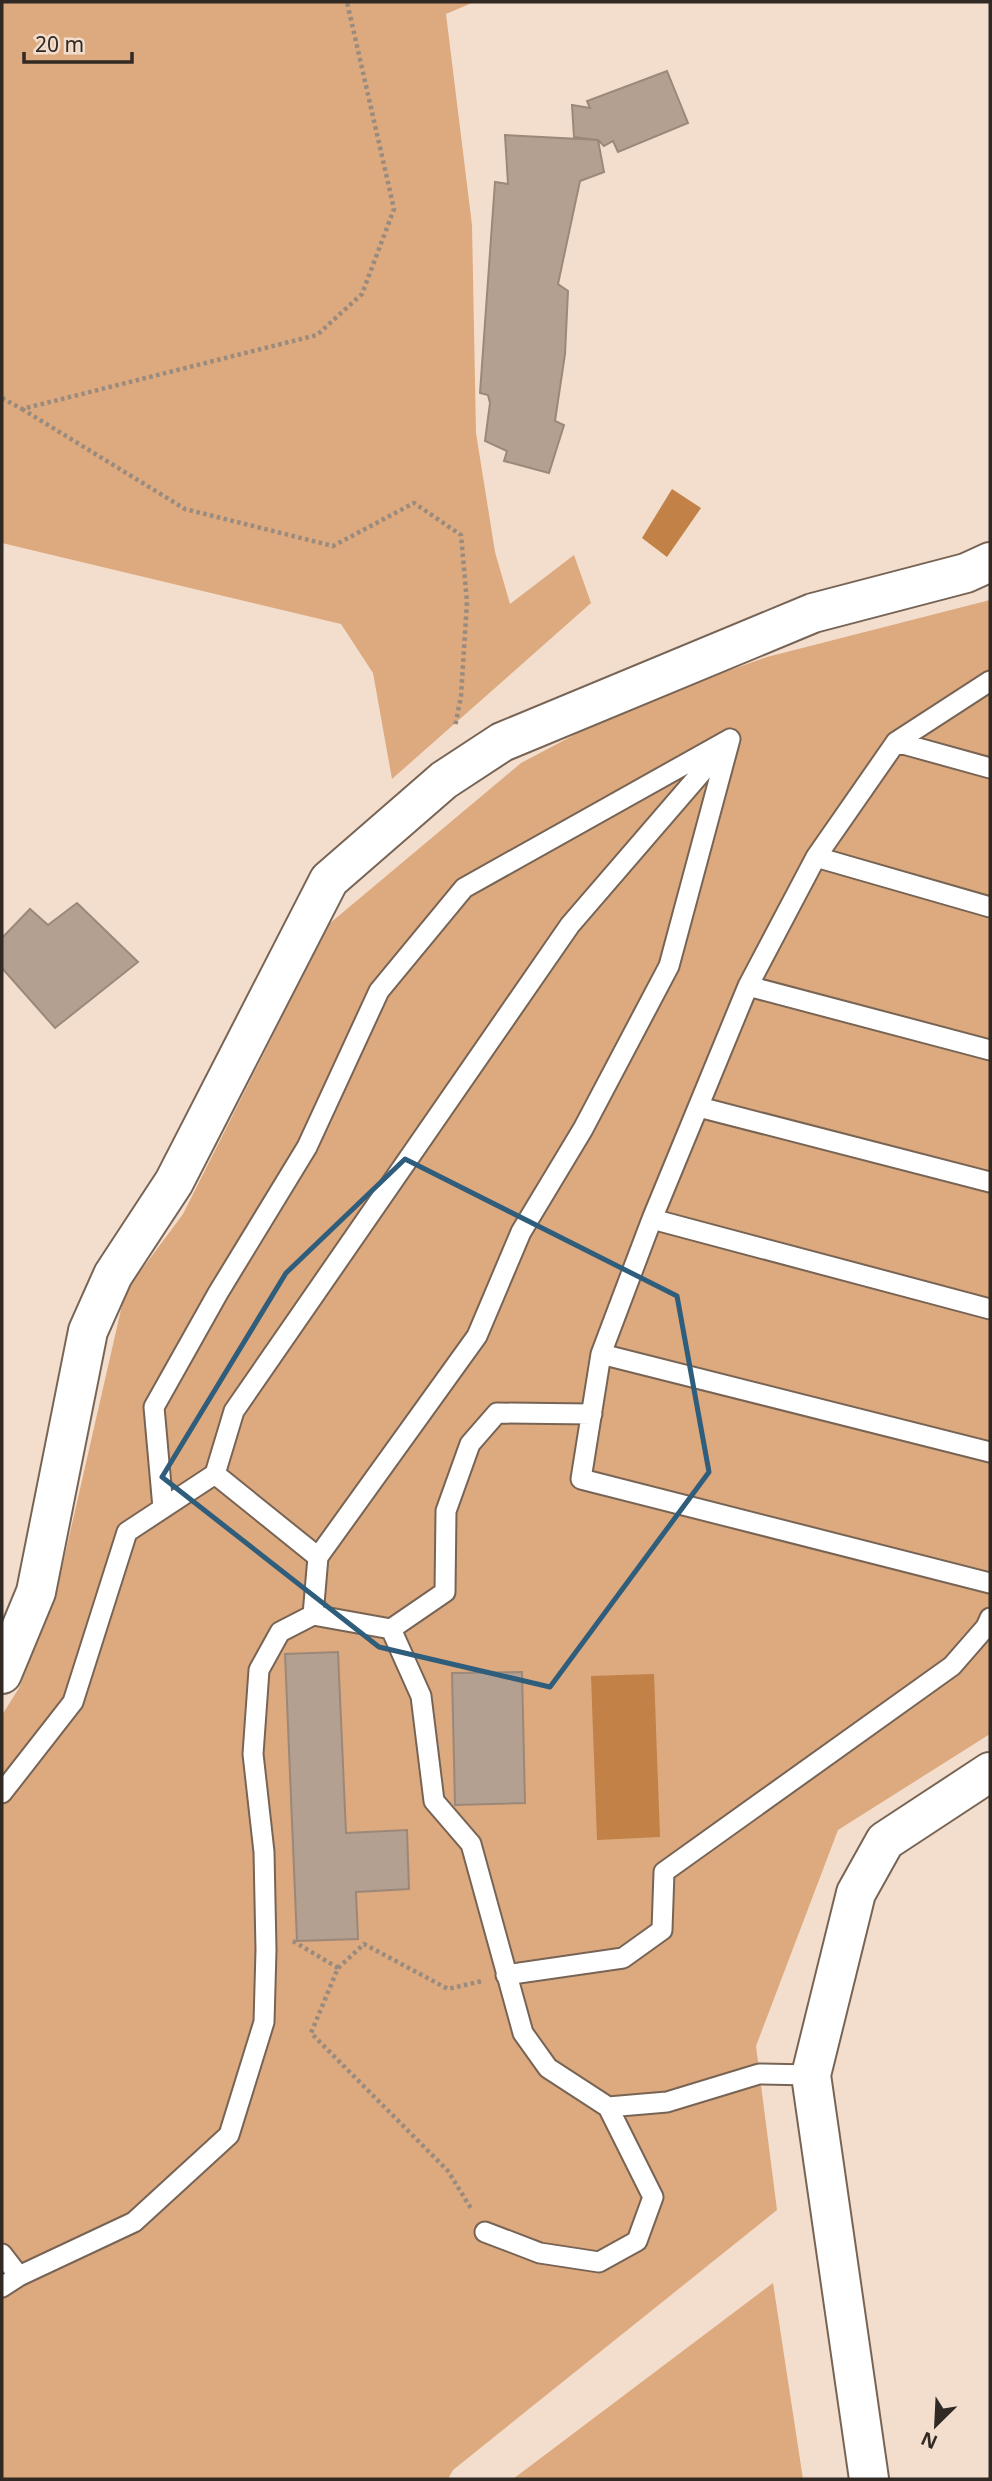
<svg xmlns="http://www.w3.org/2000/svg" width="992" height="2481" viewBox="0 0 992 2481" font-family="'Noto Sans',sans-serif">
  <rect width="100%" height="100%" fill="#f3decd"/>
  <path fill="#dda97e" d="M2 2H474L446 14 472 225 476 433 495 552 510 604 574 555 591 603 392 779 373 673 341 624 2 543Z
    M990 600V1734L838 1830 756 2046 777 2210 453 2470 448 2479H2V1715L19 1688 56 1594 125 1292 183 1214 329 924 521 763 629 706 767 657Z
    M773 2283 803 2479H513Z"/>
  <path fill="#c18147" d="M672 489 701 508 667 557 642 538Z
    M654 1674 660 1837 597 1840 591 1676Z"/>
  <path fill="#b4a090" stroke="#9b8878" stroke-width="2" d="M667 71 688 123 618 152 613 141 604 146 598 140 574 137 572 105 590 108 587 101Z
    M505 135 598 140 604 172 580 181 558 284 568 291 565 354 555 421 564 425 549 473 504 461 507 451 485 441 490 403 488 395 480 393 495 182 508 184Z
    M77 903 138 962 55 1028 2 968V938L30 909 48 925Z
    M338 1652 346 1833 407 1830 409 1889 356 1892 358 1939 297 1941 285 1654Z
    M522 1672 525 1803 455 1805 452 1673Z"/>
  <g fill="none" stroke-linecap="round" stroke-linejoin="round">
    <defs>
      <path id="lane" d="M896 742 990 681
        M990 768 896 742 816 857 748 986 652 1219 601 1354 581 1479 990 1583
        M816 857 990 907
        M748 986 990 1050
        M699 1107 990 1182
        M652 1219 990 1309
        M601 1354 990 1452
        M215 1474 234 1411 570 925 720 751
        M163 1508 154 1407 218 1293 307 1147 379 991 464 888 730 739
        M313 1615 318 1557 477 1336 521 1232 583 1129 669 966 730 739
        M391 1629 445 1592 446 1511 470 1444 497 1413 592 1414
        M2 1793 73 1702 127 1532 215 1474 318 1557
        M506 1975 623 1958 662 1930 664 1872 952 1666 986 1627 990 1618
        M485 2232 540 2253 599 2262 637 2241 653 2197 608 2107
        M2 2254 19 2276
        M2 2287 19 2276 134 2222 229 2135 264 2022 266 1950 264 1852 253 1754 259 1670 280 1632 313 1615 391 1629 421 1696 434 1801 471 1844 523 2033 548 2068 608 2107 667 2102 759 2074 811 2075"/>
      <path id="street" d="M2 1674 36 1592 88 1331 113 1275 174 1182 329 880 444 780 502 742 813 613 966 573 990 562
        M869 2479 811 2075 856 1893 885 1841 990 1772"/>
    </defs>
    <use href="#lane" stroke="#776455" stroke-width="23"/>
    <use href="#street" stroke="#776455" stroke-width="42"/>
    <path stroke="#9a8b7f" stroke-width="4.5" stroke-dasharray="3.5 3.5" stroke-linecap="butt" d="M2 398 22 409 317 335 362 294 394 209 347 2
      M22 409 185 509 333 546 414 503 461 535 467 602 461 696 455 727
      M293 1941 338 1968 311 2033 448 2171 472 2210
      M338 1968 364 1944 448 1989 482 1981"/>
    <use href="#lane" stroke="#fff" stroke-width="19"/>
    <use href="#street" stroke="#fff" stroke-width="38"/>
  </g>
  <path fill="none" stroke="#2f5d7c" stroke-width="5" stroke-linejoin="round" d="M405 1159 677 1296 709 1472 550 1687 379 1647 162 1477 286 1273Z"/>
  <rect width="992" height="2481" fill="none" stroke="#312923" stroke-width="7"/>
  <g transform="translate(936 2425) rotate(204)" stroke="#f3decd" stroke-width="5" paint-order="stroke">
  <path d="M0-5L12 26L0 18L-12 26Z" fill="#312923"/>
  <text y="-10" font-size="19" font-weight="bold" text-anchor="middle" fill="#312923">N</text>
  </g>
  <path d="M24 52v10h108v-10" fill="none" stroke="#312923" stroke-width="3.5"/>
  <text x="35" y="52" font-size="21" fill="#312923" stroke="#f3decd" stroke-width="5" paint-order="stroke">20 m</text>
</svg>
